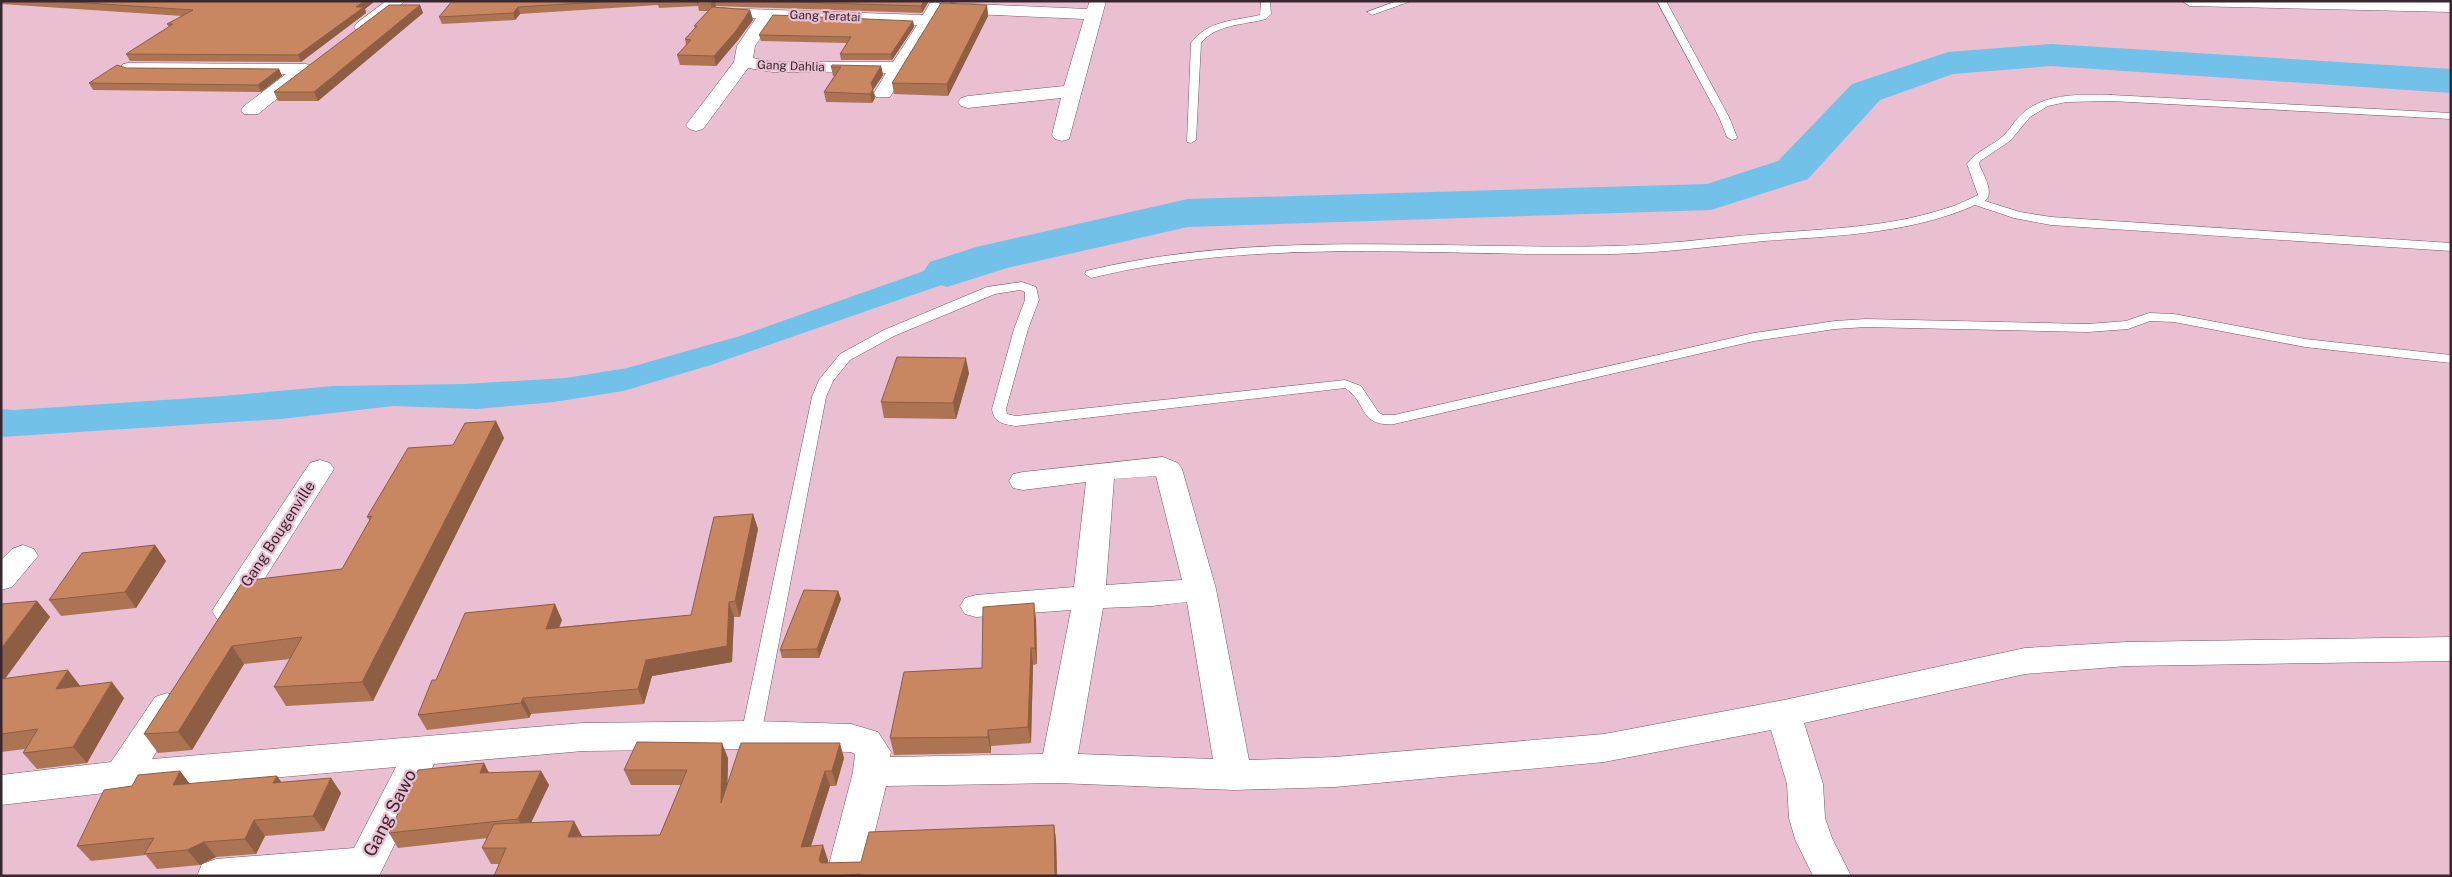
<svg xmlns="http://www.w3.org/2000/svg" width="2452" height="877" viewBox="0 0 2452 877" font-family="'Public Sans',sans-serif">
  <rect width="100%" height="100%" fill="#eabfd2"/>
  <path fill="#71c1e8" d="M1023 236 1022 254 979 272 711 365 623 391 554 402 477 409 393 406 281 419 1 437V409L14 410 224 396 333 386 464 384 566 378 627 368 740 336Z"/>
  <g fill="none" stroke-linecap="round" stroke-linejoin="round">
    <path fill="#71c1e8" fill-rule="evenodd" d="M2051 44 2451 69V93L2051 66 1953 74 1880 100 1808 179 1711 210 1188 227 1007 268 947 287 930 282 923 272 930 262 976 247 1188 199 1707 184 1778 161 1852 84 1948 52Z"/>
    <defs>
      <path id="service" d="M1261 1H1270L1271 14 1266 19C1244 25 1216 24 1201 43L1196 140 1191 143 1187 142 1191 43C1208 20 1234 21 1260 15Z
        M1397 1H1411L1372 15 1367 12Z
        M1657 1H1666L1729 117 1737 137 1736 139 1732 140 1727 137 1719 117Z
        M2111 95 2451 113V119L2111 101 2066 102 2048 106 2030 117 2010 141 1980 161 1979 164C1983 174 1995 193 1985 201L2020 212 2051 217 2451 243V251L2051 225 2014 218 1975 205C1910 234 1834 236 1764 241 1714 246 1663 253 1612 254 1440 257 1261 236 1091 278L1085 274 1086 271C1258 229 1438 250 1613 246 1662 245 1712 238 1761 234 1821 229 1886 228 1944 209 1956 206 1967 200 1978 195L1967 164C1977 150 1991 147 2003 136 2011 129 2015 119 2023 113 2047 92 2082 95 2111 95Z
        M1022 282 1036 287 1039 300 1028 329 1006 409 1007 414 1016 416 1345 380 1361 386 1379 413 1383 415H1394L1754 333 1835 321 1866 319 2088 324 2126 321 2149 313 2174 314 2305 339 2451 355V363L2305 347 2174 322 2150 321 2128 329 2088 332 1866 327 1835 329 1754 341 1394 424C1358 427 1367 401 1345 388L1016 426C1003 424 994 423 992 409L1014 329 1025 300V292L1020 290 995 294 894 336 850 360 833 381 826 397 761 735 758 740 751 743 744 740 741 735 812 397 819 380 840 354 884 330 987 287Z"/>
      <path id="minor" d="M386 1H405L369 31H357L354 27 357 23Z
        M1090 1H1106L1069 139 1062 141 1055 139 1052 135 1061 98 968 108 961 106 958 102 961 98 968 96 1064 86 1084 19 951 13 943 9 890 97H876L874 93 886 73 773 72 748 68 703 129 696 131 689 129 686 125 734 62 737 46 756 18 716 16 714 12 716 8 923 15 930 3 936 2 944 6 951 3 1087 9ZM773 19 917 25 893 62H773L753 58 755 46Z
        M2182 1 2451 2V12L2190 6Z
        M129 63 305 64 311 65 314 69 258 114H244L241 110 244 106 286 74 123 72 120 68 123 64Z
        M1163 457 1178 463 1182 469 1216 589 1249 760 1335 757 1604 734 1784 700 2025 648 2127 642 2451 637V661L2127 666 2025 674 1804 723 1823 784 1825 818 1832 838 1851 876H1813L1795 839 1789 818 1787 784 1771 730 1604 762 1335 787 1234 790 1058 783 886 786 864 876H826L853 772 855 754 851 752 751 749 583 751 434 764 379 876H197L202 864 216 859 354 848 396 767 122 791 1 805V775L111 762 155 697 167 693 179 697 184 706 152 759 583 723 751 721 851 724 878 732 891 752 890 757 1043 754 1071 610 976 617 965 614 960 606 965 598 976 595 1074 587 1086 482 1023 490 1013 488 1009 481 1013 474 1023 472ZM1156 476 1182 580 1106 585 1114 479ZM1187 602 1213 759 1078 754 1103 608 1152 606Z
        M320 460 330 463 334 469 239 619 228 623 217 619 212 611 217 603 310 463Z
        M23 545 34 549 38 556 12 587 1 590V560L12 549Z"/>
    </defs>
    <use href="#service" stroke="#795465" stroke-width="1"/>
    <use href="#minor" stroke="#795465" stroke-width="1"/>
    <use href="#service" fill="#fff" fill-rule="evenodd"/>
    <use href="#minor" fill="#fff" fill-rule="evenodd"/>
  </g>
  <path fill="#ad7453" d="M1 1H375L365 9 366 13 301 62 130 61 126 54 169 27 167 24 182 16 1 4Z
    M452 1H929L922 13 716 6 715 7 750 10 753 20 738 40 716 66 680 65 677 55 686 45 685 39 695 28 694 26 708 11H699L698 6 659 8 658 5 520 14 515 20 442 24 439 17Z
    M934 1H976V2Z
    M420 5 423 13 318 101H278L274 92Z
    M987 5 988 16 948 96 894 94 892 83Z
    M913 21 914 27 892 60H841L840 54 847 43 761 41 759 35Z
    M881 66 883 75 873 90 875 98 872 103 826 102 824 92 834 76H833L831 67Z
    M126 68 279 69 282 76 261 92 93 90 89 83Z
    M969 373 956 419 884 418 881 402Z
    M496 421 504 438 373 701 286 706 274 687 290 659 244 664 192 750 158 753 144 734 243 581 342 569 370 521 367 517 453 445Z
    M753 514 758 529 740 617H734L732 662 652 676 644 704 531 714 529 718 427 730 418 715 436 680 562 620 559 627 691 615Z
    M155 545 166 561 136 608 61 616 49 600Z
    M838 591 841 599 819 658H782L780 650Z
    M37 601 50 617 5 679 80 686 124 698 87 763 37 769 23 753 25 749 1 752V604Z
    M1036 619 1037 664 1033 665 1031 743 991 746V753L894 755 890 738 982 668Z
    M728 758 727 783 844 758 836 786H830L811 846 828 860V863L861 862 1054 825 1056 840 1057 876H494L500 864H491L482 848 488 838 398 848 389 833 484 763 489 773 541 771 549 785 531 823 582 836 660 835 681 785H631L624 770Z
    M180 771 190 784 282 782 331 778 341 793 324 831 265 836 256 854 216 857 200 865 157 869 146 855 91 861 77 846 132 786Z"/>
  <path fill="#8d5e44" d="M364 1H375L365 9 366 13 301 62 298 55Z
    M713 1H715L716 6 712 11 711 4Z
    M924 1H929L922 13 921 6Z
    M420 5 423 13 318 101 314 92Z
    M987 5 988 16 948 96 947 84Z
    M518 7 520 14 515 20 513 13Z
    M750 10 753 20 738 40 716 66 714 56Z
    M913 21 914 27 892 60 891 54Z
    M881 66 883 75 873 90 875 98 872 103 870 94 871 83Z
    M279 69 282 76 261 92 258 85Z
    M966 358 969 373 956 419 953 403Z
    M496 421 504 438 373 701 362 682Z
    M753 514 758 529 740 617 735 601Z
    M155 545 166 561 136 608 125 592Z
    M838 591 841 599 819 658 817 649Z
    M37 601 50 617 1 684V649Z
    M729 602 734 617 732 662 652 676 644 704 638 689 646 660Z
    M1034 603 1036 619 1037 664 1035 648Z
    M555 604 562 620 553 644 546 629Z
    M232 646 244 664 192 750 178 732Z
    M1031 648 1033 665 1031 743 1028 727Z
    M68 670 81 687 56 689Z
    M112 682 124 698 87 763 73 747Z
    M523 698 531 714 529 718 521 703Z
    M988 730 991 746V753L988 737Z
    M722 743 728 758 727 818 721 803Z
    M840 743 844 758 836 786 832 771Z
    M484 763 491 777 480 773Z
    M180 771 192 787 173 785Z
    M541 771 549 785 526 833 518 819Z
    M825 771 830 786 806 862 801 847Z
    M277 776 288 791 273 783Z
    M331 778 341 793 324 831 313 816Z
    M254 820 265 836 256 854 245 839Z
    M574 821 582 836 568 837Z
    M1054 825 1056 840 1057 876H1055Z
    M204 842 216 857 200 865 187 850Z
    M823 845 828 860 824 876 819 860Z"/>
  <path fill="#c98761" stroke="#8d5e44" d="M57 1H364L356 7H364L298 55 126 54 173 24H167L193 10Z
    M452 1H614L518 7 513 13 439 17Z
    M700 1H713L711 4H697Z
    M764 1H924L921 6Z
    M941 3 987 5 947 84 892 83Z
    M389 5H420L314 92H274Z
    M712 7 750 10 736 31 714 56 677 55 691 40 685 39 697 26H694Z
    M773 15 913 21 891 54H840L851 37 759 35Z
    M117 65 126 68 279 69 258 85 89 83Z
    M832 65 881 66 871 83 873 89 870 94 824 92 841 67H831Z
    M897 357 966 358 953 403 881 402Z
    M496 421 362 682 274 687 302 637 232 646 178 732 144 734 243 581 342 569 372 516 367 517 408 448 453 445 465 423Z
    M753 514 735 601 729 602 727 646 646 660 638 689 523 698 521 703 418 715 432 680H436L465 613 555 604 546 629 691 615 714 517Z
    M155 545 125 592 49 600 82 553Z
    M804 590 838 591 817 649 780 650Z
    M37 601 1 649V604Z
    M1034 603 1035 648H1031L1028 727 988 730V737L890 738 904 672 982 668 983 607Z
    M68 670 56 689 112 682 73 747 23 753 38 729 1 734V679Z
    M637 742 722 743 721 803 741 743H840L832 771H825L801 847 823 845 819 860 821 863 861 862 869 832 1054 825 1055 876H859L860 874 836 876H494L506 848H482L494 824 574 821 568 837 660 835 687 770H624Z
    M484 763 480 773 541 771 518 819 389 833 418 770Z
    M180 771 173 785 277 776 273 783 331 778 313 816 254 820 245 839 204 842 187 850 144 854 154 838 77 846 104 790 132 786 138 775Z"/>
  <g text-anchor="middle" stroke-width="4.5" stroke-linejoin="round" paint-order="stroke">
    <g font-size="12" fill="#38272e" stroke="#eabfd2">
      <text transform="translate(825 16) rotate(2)" y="4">Gang Teratai</text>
      <text transform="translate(791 66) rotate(2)" y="4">Gang Dahlia</text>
    </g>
    <g font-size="15" fill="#38272e" stroke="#eabfd2">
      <text transform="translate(278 534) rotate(-57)" y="5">Gang Bougenville</text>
    </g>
    <g font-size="18" fill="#38272e" stroke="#eabfd2">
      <text transform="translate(390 813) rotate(-63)" y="6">Gang Sawo</text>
    </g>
  </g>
  <rect width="2452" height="877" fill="none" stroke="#38272e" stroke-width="5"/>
</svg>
